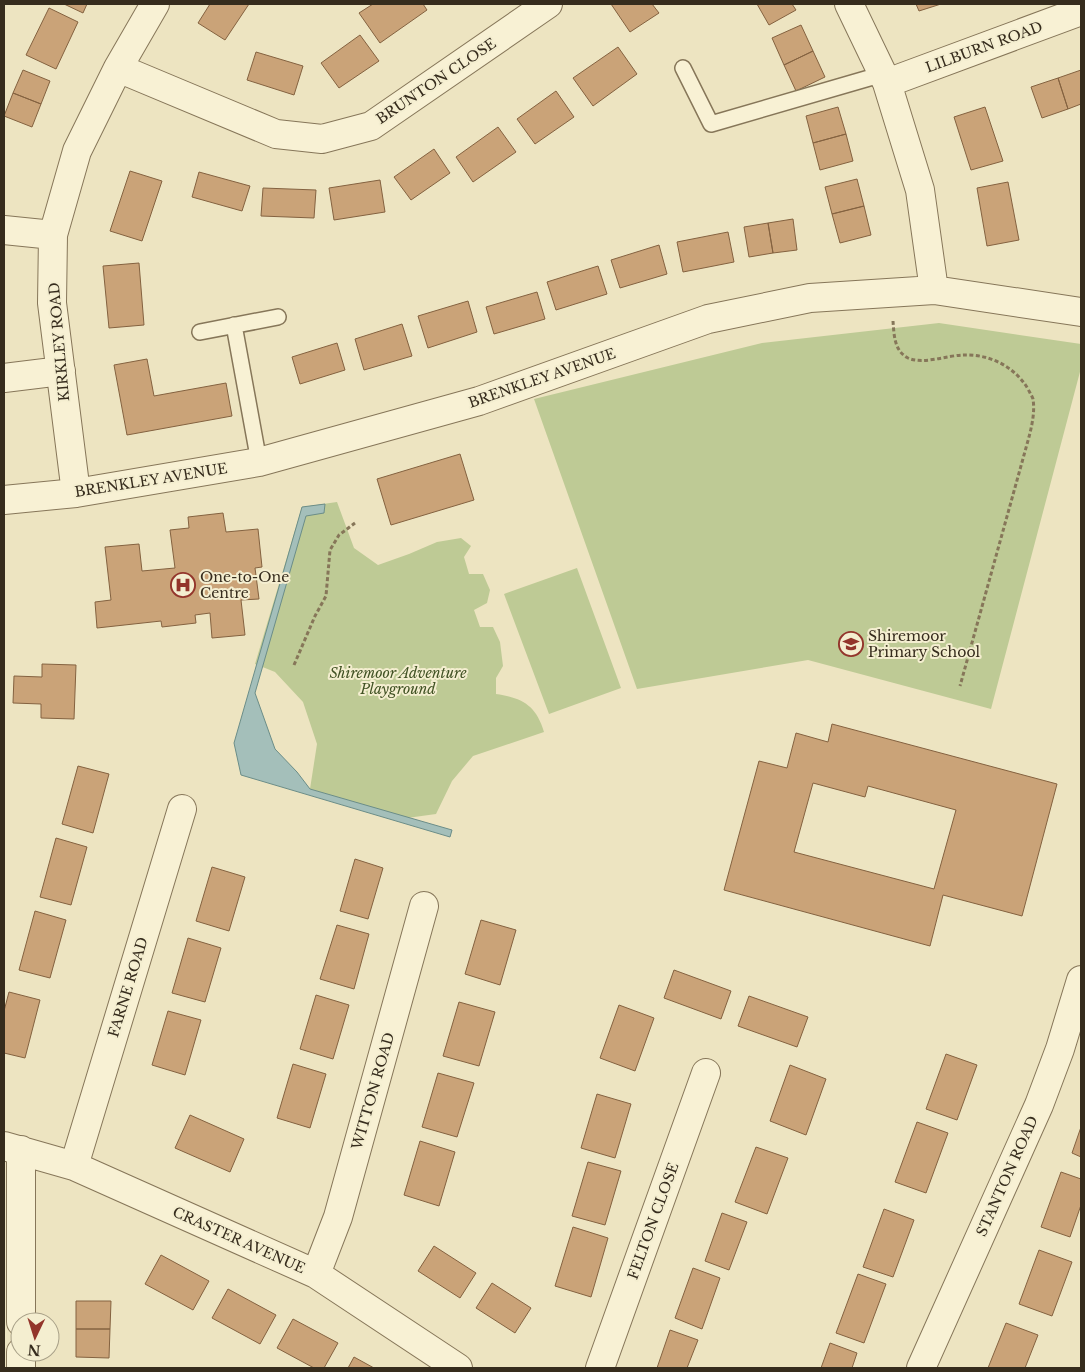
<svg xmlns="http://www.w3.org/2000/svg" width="1085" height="1372" viewBox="0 0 1085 1372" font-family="'Libre Baskerville',serif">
  <rect width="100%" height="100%" fill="#ede4c1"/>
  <path fill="#beca95" d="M939 323 1081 344V368L991 709 808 660 637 689 534 399 762 343Z
    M337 502 354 548 378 565 409 554 437 542 461 538 471 546 464 557 469 574H483L490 590 487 603 474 610 480 627H493L500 642 503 666 496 678V694C522 698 536 705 544 732L473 756 452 781 436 814 407 818 310 789 317 744 303 702 275 672 255 664 302 507Z
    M577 568 621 688 549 714 504 594Z"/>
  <path fill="#a4bfba" stroke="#6b8d88" d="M325 504 324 513 306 516 255 693 275 749 297 772 310 789 452 830 450 837 241 775 234 743 302 507Z"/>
  <path fill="#caa378" stroke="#846240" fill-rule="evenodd" d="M64 4H87L83 13Z
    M210 4H249L225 40 198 23Z
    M373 4H423L427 10 380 43 359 13Z
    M611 4H652L659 13 630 32Z
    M757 4H792L796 10 769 25Z
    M916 4H941L919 11Z
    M49 8 78 22 56 69 26 55Z
    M801 25 813 51 784 65 772 38Z
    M360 35 379 61 339 88 321 63Z
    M618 47 637 74 593 106 573 78Z
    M813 51 825 77 796 91 784 65Z
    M256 52 303 66 294 95 247 80Z
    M23 70 50 81 41 104 13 93Z
    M1081 70V104L1068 109 1058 78Z
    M1058 78 1068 109 1042 118 1031 87Z
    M556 91 574 117 535 144 517 119Z
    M13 93 41 104 32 127 4 116Z
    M838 107 846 134 813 143 806 116Z
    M985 107 1003 161 971 170 954 117Z
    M498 127 516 152 473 182 456 157Z
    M846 134 853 161 820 170 813 143Z
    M434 149 450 173 411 200 394 177Z
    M130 171 162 181 142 241 110 231Z
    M199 172 250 186 242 211 192 197Z
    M857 179 864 206 832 214 825 187Z
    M380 180 385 212 334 220 329 188Z
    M1008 182 1019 240 987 246 977 188Z
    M263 188 316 190 314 218 261 216Z
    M864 206 871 235 840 243 832 214Z
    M793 219 797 250 773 253 768 223Z
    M768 223 773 253 749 257 744 227Z
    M728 232 734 262 683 272 677 242Z
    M659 245 667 274 620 288 611 260Z
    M139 263 144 325 109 328 103 266Z
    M598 266 607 294 556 310 547 282Z
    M537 292 545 319 494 334 486 307Z
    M468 301 477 332 428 348 418 316Z
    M402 324 412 356 364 370 355 339Z
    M337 343 345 370 300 384 292 357Z
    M147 359 154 396 226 383 232 416 127 435 114 365Z
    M460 454 474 500 391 525 377 479Z
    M223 513 226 532 258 529 262 567 255 568 259 599 241 600 245 635 212 638 210 613 195 615 196 623 162 627 161 621 97 628 95 602 111 600 105 547 139 544 142 571 175 568 170 530 189 528 188 517Z
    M42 664 76 665 74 719 41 718V704L13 703 14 676 42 677Z
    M832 724 1057 784 1022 916 943 895 930 946 724 890 759 761 787 768 796 733 828 742ZM813 783 865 797 868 786 956 810 934 889 794 852Z
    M78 766 109 774 93 833 62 824Z
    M56 838 87 847 71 905 40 897Z
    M355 859 383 868 368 919 340 911Z
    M212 867 245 877 229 931 196 921Z
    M35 911 66 920 50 978 19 970Z
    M481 920 516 930 500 985 465 974Z
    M337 925 369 934 354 989 320 979Z
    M188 938 221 948 205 1002 172 993Z
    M674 970 731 991 721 1019 664 998Z
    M9 992 40 1000 25 1058 4 1053V1011Z
    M316 995 349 1005 333 1059 300 1049Z
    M749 996 808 1017 797 1047 738 1026Z
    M459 1002 495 1012 479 1066 443 1056Z
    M619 1005 654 1018 635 1071 600 1058Z
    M168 1011 201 1020 185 1075 152 1065Z
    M946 1054 977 1065 957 1120 926 1109Z
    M293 1064 326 1074 310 1128 277 1118Z
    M790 1065 826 1079 806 1135 770 1121Z
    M438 1073 474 1083 457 1137 422 1127Z
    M597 1094 631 1104 615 1158 581 1148Z
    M190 1115 244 1139 230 1172 175 1148Z
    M917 1122 948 1133 926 1193 895 1182Z
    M1081 1127V1157L1072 1153Z
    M420 1141 455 1152 439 1206 404 1195Z
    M756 1147 788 1158 767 1214 735 1202Z
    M588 1162 621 1171 605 1225 572 1216Z
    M1061 1172 1081 1179V1205L1070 1237 1041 1227Z
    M884 1209 914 1220 893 1277 863 1267Z
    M722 1213 747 1222 729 1270 705 1261Z
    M573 1227 608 1238 591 1297 555 1286Z
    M434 1246 476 1273 460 1298 418 1271Z
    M1039 1250 1072 1262 1052 1316 1019 1304Z
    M161 1255 209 1281 193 1310 145 1284Z
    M693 1268 720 1278 702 1329 675 1318Z
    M858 1274 886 1284 864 1343 836 1333Z
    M492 1283 531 1308 515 1333 476 1308Z
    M228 1289 276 1315 260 1344 212 1318Z
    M76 1301H111L110 1329H76Z
    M293 1319 338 1343 324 1368H314L277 1348Z
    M1006 1323 1038 1335 1025 1368H988Z
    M76 1329H110L109 1358 76 1357Z
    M670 1330 698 1340 687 1368H657Z
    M830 1343 857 1353 852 1368H821Z
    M354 1357 374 1368H348Z"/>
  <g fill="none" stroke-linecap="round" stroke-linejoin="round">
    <defs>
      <path id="lane" d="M683 68 711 124 883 74
        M234 325 259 462
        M200 332 278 317"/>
      <path id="street" d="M849 4 887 83 920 190 934 290
        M118 68 276 134 322 139 371 126 548 4
        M887 83 1081 11
        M4 230 53 235
        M4 378 61 371
        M76 493 52 303 53 235 77 151 118 68 155 4
        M4 500 76 493 259 462 479 401 708 319 810 298 934 290 1081 312
        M4 1146 74 1166 316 1274 458 1368
        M74 1166 182 809
        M316 1274 338 1217 424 906
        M21 1322V1150
        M21 1368V1352
        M600 1368 706 1073
        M921 1368 1039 1105 1060 1049 1081 980"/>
    </defs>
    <use href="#lane" stroke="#867659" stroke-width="18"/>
    <use href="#street" stroke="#867659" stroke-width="30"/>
    <path stroke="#867659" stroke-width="3" stroke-dasharray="4 2.5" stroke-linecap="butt" d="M893 321C894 334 894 351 908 358 923 365 948 355 964 355 990 354 1015 367 1028 389 1030 393 1032 396 1033 399 1035 412 1032 425 1029 437L960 686
      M294 665 315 616 326 596 330 550 339 535 355 523"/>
    <use href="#lane" stroke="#f8f1d4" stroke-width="15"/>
    <use href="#street" stroke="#f8f1d4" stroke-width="28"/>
  </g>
  <defs>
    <symbol id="hospital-ring" viewBox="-11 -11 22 22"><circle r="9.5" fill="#f4eed0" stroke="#93352b" stroke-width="1.5"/><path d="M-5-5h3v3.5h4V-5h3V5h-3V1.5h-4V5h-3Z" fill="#93352b"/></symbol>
    <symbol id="school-ring" viewBox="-11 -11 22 22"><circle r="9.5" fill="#f4eed0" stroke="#93352b" stroke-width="1.5"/><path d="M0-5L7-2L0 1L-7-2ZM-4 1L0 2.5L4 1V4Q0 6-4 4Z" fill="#93352b"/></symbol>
  </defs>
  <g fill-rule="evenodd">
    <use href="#hospital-ring" x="169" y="571" width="28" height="28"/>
    <use href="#school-ring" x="837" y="630" width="28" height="28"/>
  </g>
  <g text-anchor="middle" stroke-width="4" stroke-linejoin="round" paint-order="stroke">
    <g font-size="14" fill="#362c1d" stroke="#f4eed0">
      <text transform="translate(984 47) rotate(-20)" y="5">LILBURN ROAD</text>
      <text transform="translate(436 81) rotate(-34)" y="5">BRUNTON CLOSE</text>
      <text transform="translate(59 342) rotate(-95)" y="5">KIRKLEY ROAD</text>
      <text transform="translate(542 378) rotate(-19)" y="5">BRENKLEY AVENUE</text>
      <text transform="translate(151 480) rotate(-9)" y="5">BRENKLEY AVENUE</text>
      <text transform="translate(128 987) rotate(-73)" y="5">FARNE ROAD</text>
      <text transform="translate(373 1091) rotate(-74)" y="5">WITTON ROAD</text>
      <text transform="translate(1007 1176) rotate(-66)" y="5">STANTON ROAD</text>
      <text transform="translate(653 1221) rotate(-70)" y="5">FELTON CLOSE</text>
      <text transform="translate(239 1240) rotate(24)" y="5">CRASTER AVENUE</text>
    </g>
    <g font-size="14" fill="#362c1d" stroke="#f4eed0" text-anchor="start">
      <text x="200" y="582">One-to-One<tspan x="200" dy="16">Centre</tspan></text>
      <text x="868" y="641">Shiremoor<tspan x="868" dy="16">Primary School</tspan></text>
    </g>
    <g font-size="14" font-style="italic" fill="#415224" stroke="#f4eed0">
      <text x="398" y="678">Shiremoor Adventure<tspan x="398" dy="16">Playground</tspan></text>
    </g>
  </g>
  <rect width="1085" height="1372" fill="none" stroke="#362c1d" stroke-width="10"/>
  <g transform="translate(35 1337) rotate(184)"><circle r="24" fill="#f4eed0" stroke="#a8a088"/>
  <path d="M0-4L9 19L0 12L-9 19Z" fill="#93352b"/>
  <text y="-8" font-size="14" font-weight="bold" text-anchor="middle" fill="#362c1d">N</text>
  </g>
</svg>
